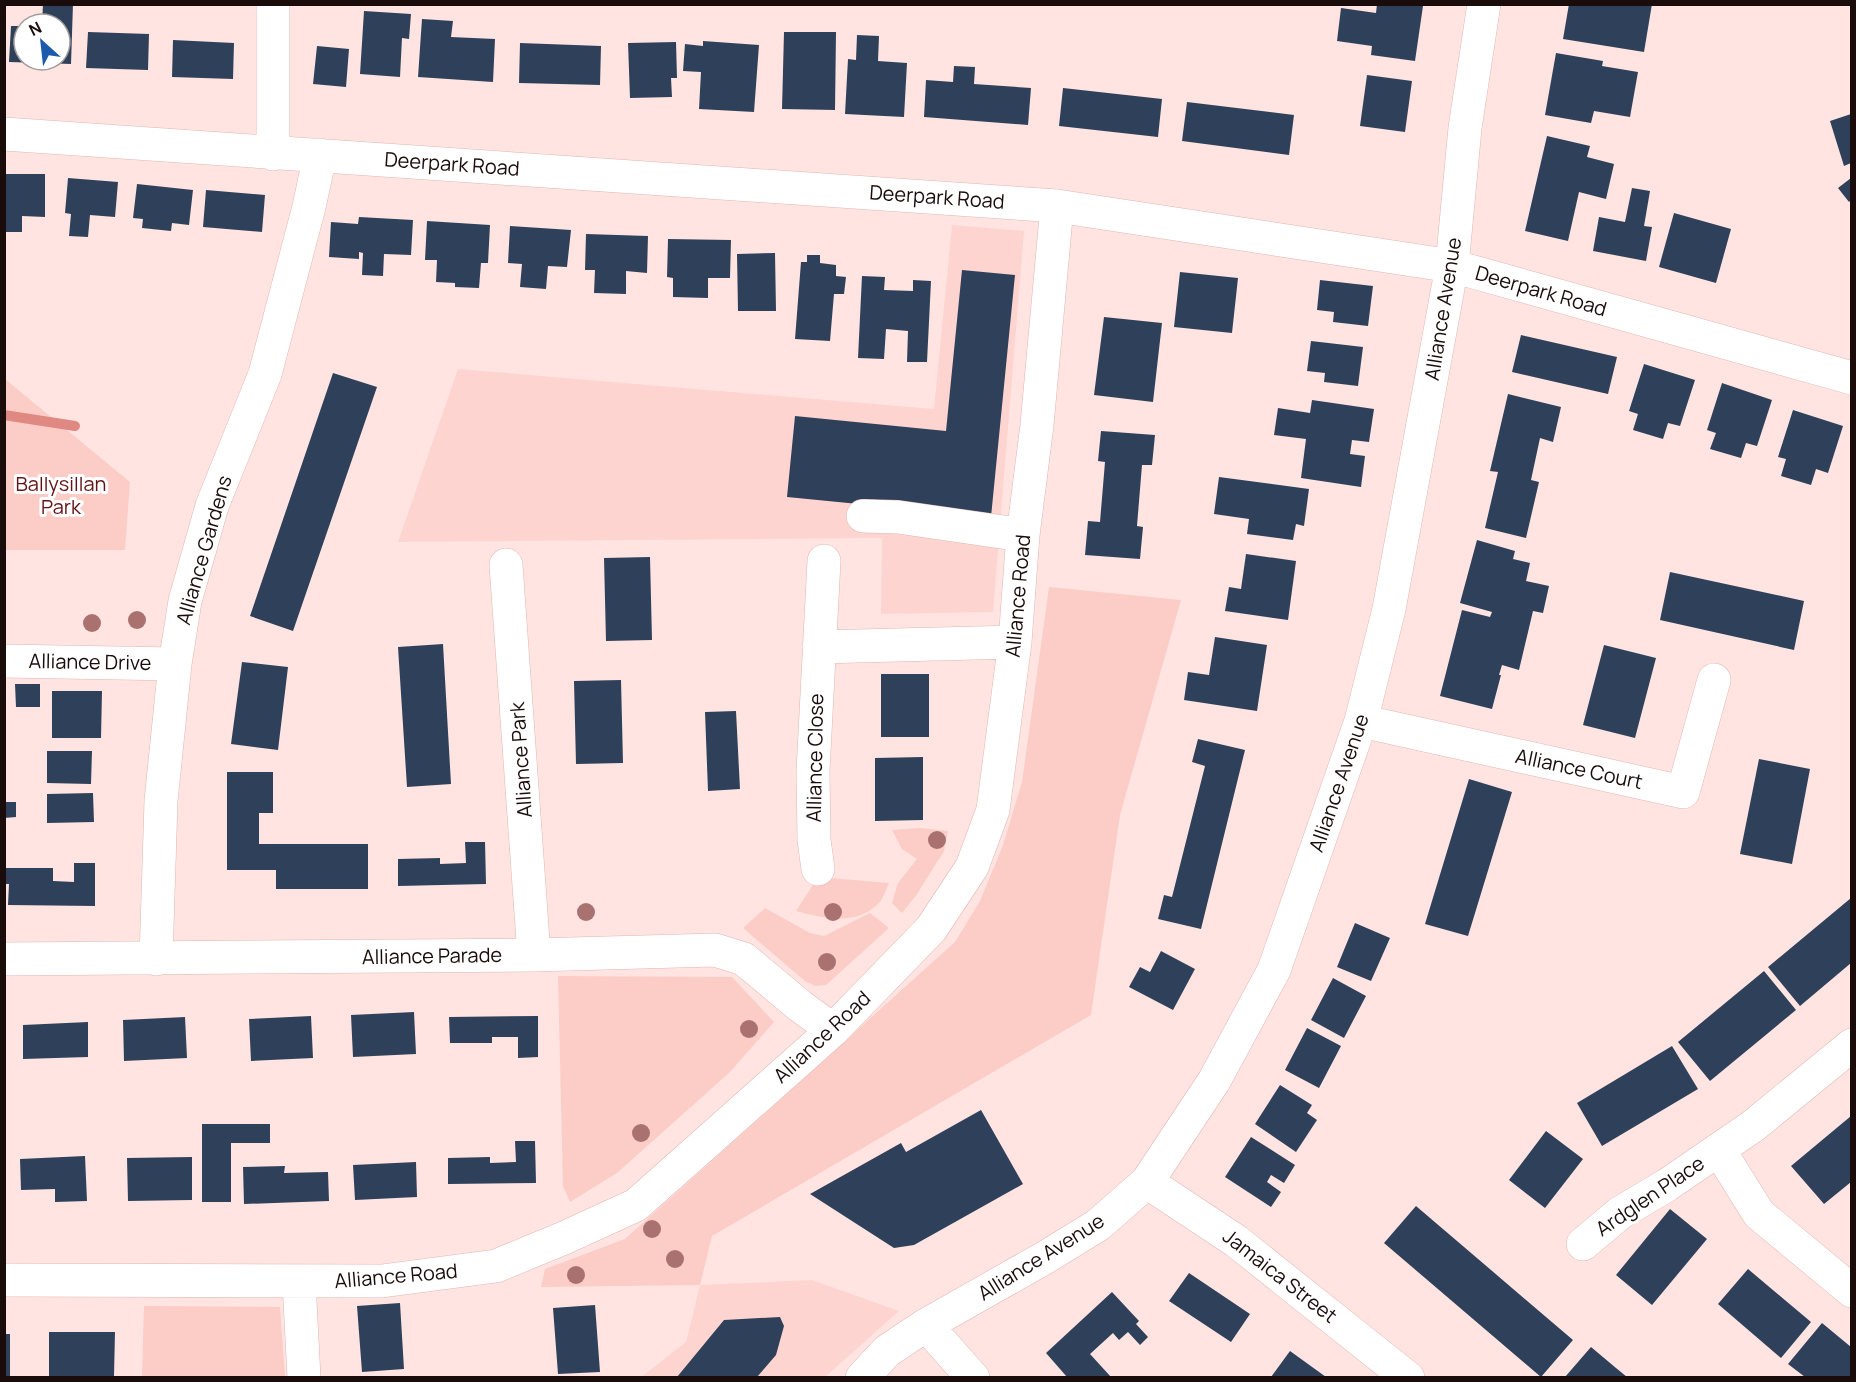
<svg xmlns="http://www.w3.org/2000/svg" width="1856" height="1382" viewBox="0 0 1856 1382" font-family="Manrope,sans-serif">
  <rect width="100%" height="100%" fill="#ffe4e1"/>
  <path fill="#fed4d0" d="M952 225 1024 231 993 612 881 614 882 538 398 542 458 369 934 409Z
    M812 1280 899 1311 825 1377 640 1378 686 1342 700 1285Z"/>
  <path fill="#fcccc7" d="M5 379 130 482 125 550H5Z
    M1049 587 1181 600 1120 815 1091 1015 712 1236 700 1285 541 1287 545 1269 625 1239 955 942 980 901 1003 845 1022 782Z
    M919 828 948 831 944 851 917 894 902 913 892 903 898 883 917 859 902 849 892 830Z
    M818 877 889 883C886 889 883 900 878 904 856 926 822 918 796 911Z
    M765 908 810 933 824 936 870 913 889 928 826 985 815 986 805 981 743 928Z
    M558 976 732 977 774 1022 730 1072 617 1173 570 1202 563 1186Z
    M144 1306 280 1307 285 1377H142Z"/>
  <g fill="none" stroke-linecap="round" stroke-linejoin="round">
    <path stroke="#e08882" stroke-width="10" d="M4 415 75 426"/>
  </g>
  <path fill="#2f415a" d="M43 4H73L71 64 9 62 11 26H24V60H60V24H42Z
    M1377 4 1423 6 1415 61 1371 55 1372 46 1337 41 1341 8 1376 13Z
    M1569 4H1652L1644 52 1563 39Z
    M364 11 411 14 409 39 402 38 400 77 360 74Z
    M422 19 453 21 451 37 495 39 493 82 418 77Z
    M88 32 149 34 148 70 86 68Z
    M784 32H836L835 110 782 109Z
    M857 35 879 36 878 61 907 63 904 117 845 114 848 59 856 60Z
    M173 40 234 43 233 79 172 77Z
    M703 41 759 45 754 112 699 109 701 72 683 71 685 44 703 46Z
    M676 42 677 78H671L672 97 630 98 628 43Z
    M520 43 601 46 600 85 519 83Z
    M317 46 349 49 346 87 313 84Z
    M1556 53 1603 61 1602 66 1638 72 1630 117 1594 111 1591 123 1545 115Z
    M954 66 975 67 974 84 1031 88 1028 125 924 117 926 80 953 82Z
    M1367 75 1412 81 1405 132 1360 126Z
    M1063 88 1162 99 1158 137 1059 126Z
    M1187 102 1294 115 1289 155 1182 141Z
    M1851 114V163L1844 166 1830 121Z
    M1547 136 1590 146 1587 157 1614 164 1606 199 1579 192 1568 241 1525 231Z
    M4 174H45V217L22 216V232H4Z
    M68 178 118 182 115 217 90 215 88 237 69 236 71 214 65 213Z
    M1851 178V200L1849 202 1838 188Z
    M137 184 193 190 189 225 172 223 171 231 142 228 143 219 133 218Z
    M1632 188 1650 191 1644 226 1652 227 1646 261 1593 251 1599 217 1625 222Z
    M206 190 265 195 262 232 203 227Z
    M1674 213 1731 229 1716 283 1659 267Z
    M359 217 413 220 411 255 384 254 383 276 362 275 363 253 359 252V259L329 257 331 222 358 224Z
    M427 221 490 225 488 263H481L479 288 455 287V283L436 282 437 260H425Z
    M510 226 571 230 567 267 548 266 546 289 520 287 522 264 508 263Z
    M586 234 648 236 647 273 626 271V294L594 293 595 270H585Z
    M668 239 731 240 730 278H708V298L673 297V278L667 277Z
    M775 253 776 311H738L737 254Z
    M807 255H820V263L836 265V276L846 277 844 294H834L830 341 795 339 801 262H807Z
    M962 270 1015 275 991 517 787 497 795 416 946 431Z
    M1180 272 1238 278 1232 333 1174 327Z
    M862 276 885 277 884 290 913 291V280L931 281 927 362H907L908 331 886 329 884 359 858 358Z
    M1320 280 1373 286 1368 326 1333 322 1334 312 1317 310Z
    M1104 317 1162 323 1153 402 1094 395Z
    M1521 335 1617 357 1608 394 1512 372Z
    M1311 341 1363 347 1358 386 1324 382 1325 373 1307 371Z
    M1644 364 1695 380 1680 426 1668 423 1663 439 1633 430 1638 414 1629 411Z
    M333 373 377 387 293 631 250 616Z
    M1722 383 1772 400 1757 446 1746 443 1741 458 1710 449 1716 433 1707 430Z
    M1508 394 1561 407 1553 442 1540 438 1531 480 1539 482 1526 538 1485 528 1498 472 1490 471Z
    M1312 400 1374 409 1369 442 1352 440 1350 454 1365 456 1361 487 1301 478 1306 439 1274 435 1278 408 1310 413Z
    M1793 410 1843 426 1828 473 1816 469 1811 485 1781 476 1786 459 1778 457Z
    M1101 431 1155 435 1152 465H1142L1137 526 1143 527 1140 559 1085 555 1088 521 1100 522 1105 462 1098 461Z
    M1219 477 1309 489 1304 526 1296 524 1293 540 1247 534 1249 519 1214 514Z
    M1477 540 1515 551 1513 559 1530 563 1526 581 1549 586 1543 613 1533 611 1519 670 1502 665 1499 675H1501L1492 709 1440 696 1462 610 1490 617 1492 612 1460 603Z
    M1246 554 1296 561 1288 620 1225 611 1229 587 1241 589Z
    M650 557 652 640 606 641 604 558Z
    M1670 572 1804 601 1794 650 1660 620Z
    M1215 637 1267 645 1257 711 1184 700 1188 672 1209 675Z
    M443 644 451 784 407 787 398 647Z
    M1604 645 1656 658 1635 738 1583 725Z
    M242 662 288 667 278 750 231 744Z
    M881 674H929V737H881Z
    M621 680 623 763 576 764 574 681Z
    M15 684H40V707H16Z
    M52 691H102L101 738H52Z
    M736 711 740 789 708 791 705 712Z
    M1198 739 1245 750 1201 929 1158 919 1164 895 1172 897 1205 766 1192 762Z
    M47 751H92L91 784 47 783Z
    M923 757V820L875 821V758Z
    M1759 759 1810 769 1792 864 1740 854Z
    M227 772H273V813H259V844H368V889H276V870H227Z
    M1469 779 1512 792 1468 936 1425 924Z
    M93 793 94 822 47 823V794Z
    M4 802H16V817L4 818Z
    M465 842H485L486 884 398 886V859L440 858V864L466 863Z
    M74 863H95V906L8 905 9 884H4V868H53V881L74 882Z
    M1851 898V963L1800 1006 1768 967Z
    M1355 923 1390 938 1371 981 1337 967Z
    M1161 951 1195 969 1173 1010 1129 987 1140 967 1150 972Z
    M1764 971 1796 1010 1710 1081 1678 1042Z
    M1333 978 1366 996 1344 1038 1311 1020Z
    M414 1012 416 1054 353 1057 351 1015Z
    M311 1016 313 1058 251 1061 249 1019Z
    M538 1016V1057L518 1058V1037H492V1043H450L449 1017Z
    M185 1017 187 1058 124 1061 123 1020Z
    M88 1022V1057L23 1059V1025Z
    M1307 1028 1341 1046 1319 1088 1285 1070Z
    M1672 1046 1698 1089 1602 1146 1577 1103Z
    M1280 1085 1312 1105 1307 1113 1317 1120 1296 1152 1255 1124Z
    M981 1110 1023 1184 914 1245 894 1248 810 1194 901 1143 906 1152Z
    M1851 1116V1182L1824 1204 1791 1166Z
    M202 1124H270V1143H231V1202H202Z
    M1546 1131 1583 1159 1545 1208 1509 1180Z
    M1251 1137 1295 1165 1284 1183 1271 1175 1267 1182 1281 1192 1271 1207 1225 1177Z
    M515 1141H535L536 1183 448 1184V1158L490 1157V1163L516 1162Z
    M85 1156 87 1201 55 1202V1189L21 1190 20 1159Z
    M192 1157V1200L128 1201 127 1158Z
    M416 1162 417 1197 355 1200 353 1165Z
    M285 1166 284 1173 328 1172 329 1201 244 1204 243 1167Z
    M1416 1206 1573 1340 1541 1377 1384 1243Z
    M1670 1209 1707 1239 1652 1305 1616 1275Z
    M1748 1269 1811 1322 1781 1358 1718 1304Z
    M1189 1273 1250 1314 1231 1342 1169 1301Z
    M1112 1292 1139 1321 1136 1324 1148 1337 1140 1345 1128 1332 1119 1340 1113 1333 1090 1354 1111 1377H1067L1046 1353Z
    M400 1303 404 1369 362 1372 357 1306Z
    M595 1305 600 1372 558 1374 553 1308Z
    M780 1317 784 1326 776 1355 757 1377H677L724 1320Z
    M1822 1323 1851 1347V1375L1850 1377H1805L1788 1364Z
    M49 1332H115L114 1376H49Z
    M4 1334H10V1377H4Z
    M1591 1347 1616 1368 1627 1377H1565Z
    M1290 1351 1326 1377H1271Z"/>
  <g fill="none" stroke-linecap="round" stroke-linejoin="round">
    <defs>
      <path id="minor" d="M4 134 1057 206 1452 266 1852 378
        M273 154V4
        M863 516 898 517 1023 535
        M506 565 534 955
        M819 647 1015 642
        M4 661 175 664
        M1361 721 1683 792 1714 680
        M818 869 814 840 813 771 824 561
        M4 959 534 955 715 950 744 959 800 1006 833 1030
        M156 959 161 801 175 664 185 601 212 506 265 374 309 207 320 155
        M1719 1150 1759 1214 1852 1291
        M1147 1182 1236 1241 1408 1378
        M1583 1244 1620 1213 1667 1185 1753 1126 1852 1045
        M4 1280 382 1281 496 1266 564 1238 636 1205 833 1030 931 929 972 867 993 810 1015 642 1023 535 1037 425 1057 206
        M299 1282 304 1378
        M926 1325 973 1378
        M862 1378 887 1351 926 1325 1046 1257 1098 1225 1147 1182 1214 1081 1274 970 1361 721 1389 609 1452 266 1465 128 1484 4"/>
    </defs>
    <use href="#minor" stroke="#e1b6b2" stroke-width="34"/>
    <use href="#minor" stroke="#fff" stroke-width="33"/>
  </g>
  <g fill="#a97271">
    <circle cx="137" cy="620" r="9"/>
    <circle cx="92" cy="623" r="9"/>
    <circle cx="937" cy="840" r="9"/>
    <circle cx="586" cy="912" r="9"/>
    <circle cx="833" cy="912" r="9"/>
    <circle cx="827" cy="962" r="9"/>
    <circle cx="749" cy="1029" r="9"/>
    <circle cx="641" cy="1133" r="9"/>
    <circle cx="652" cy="1229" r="9"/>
    <circle cx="675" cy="1259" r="9"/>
    <circle cx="576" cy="1275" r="9"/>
  </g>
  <g text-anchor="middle" stroke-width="6" stroke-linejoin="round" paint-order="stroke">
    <g font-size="20" fill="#1a0c0b" stroke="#fff">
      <text transform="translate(452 164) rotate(4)" y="7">Deerpark Road</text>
      <text transform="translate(937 197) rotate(4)" y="7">Deerpark Road</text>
      <text transform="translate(1541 291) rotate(16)" y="7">Deerpark Road</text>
      <text transform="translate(1443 309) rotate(-81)" y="7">Alliance Avenue</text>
      <text transform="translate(204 550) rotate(-74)" y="7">Alliance Gardens</text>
      <text transform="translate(1018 596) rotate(-85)" y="7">Alliance Road</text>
      <text transform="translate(90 662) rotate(1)" y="7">Alliance Drive</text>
      <text transform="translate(815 758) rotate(-89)" y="7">Alliance Close</text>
      <text transform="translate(521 760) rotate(-94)" y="7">Alliance Park</text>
      <text transform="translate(1579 769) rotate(12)" y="7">Alliance Court</text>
      <text transform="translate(1339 783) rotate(-71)" y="7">Alliance Avenue</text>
      <text transform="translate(432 956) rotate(-1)" y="7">Alliance Parade</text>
      <text transform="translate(822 1037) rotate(-43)" y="7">Alliance Road</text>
      <text transform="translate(1650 1196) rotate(-34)" y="7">Ardglen Place</text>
      <text transform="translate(1041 1257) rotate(-32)" y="7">Alliance Avenue</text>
      <text transform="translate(396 1276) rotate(-5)" y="7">Alliance Road</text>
      <text transform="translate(1280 1276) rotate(38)" y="7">Jamaica Street</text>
    </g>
    <g font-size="20" fill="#631416" stroke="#fff">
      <text x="61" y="491">Ballysillan<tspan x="61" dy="23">Park</tspan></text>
    </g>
  </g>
  <rect width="1856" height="1382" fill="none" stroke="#1a0c0b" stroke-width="12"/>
  <g transform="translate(42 42) rotate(333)"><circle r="28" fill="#ffffff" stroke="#a39e9d" stroke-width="1.5"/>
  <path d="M0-4.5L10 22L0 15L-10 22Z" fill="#1c5aab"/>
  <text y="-9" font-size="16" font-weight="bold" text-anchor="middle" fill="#1a0c0b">N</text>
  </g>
</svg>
